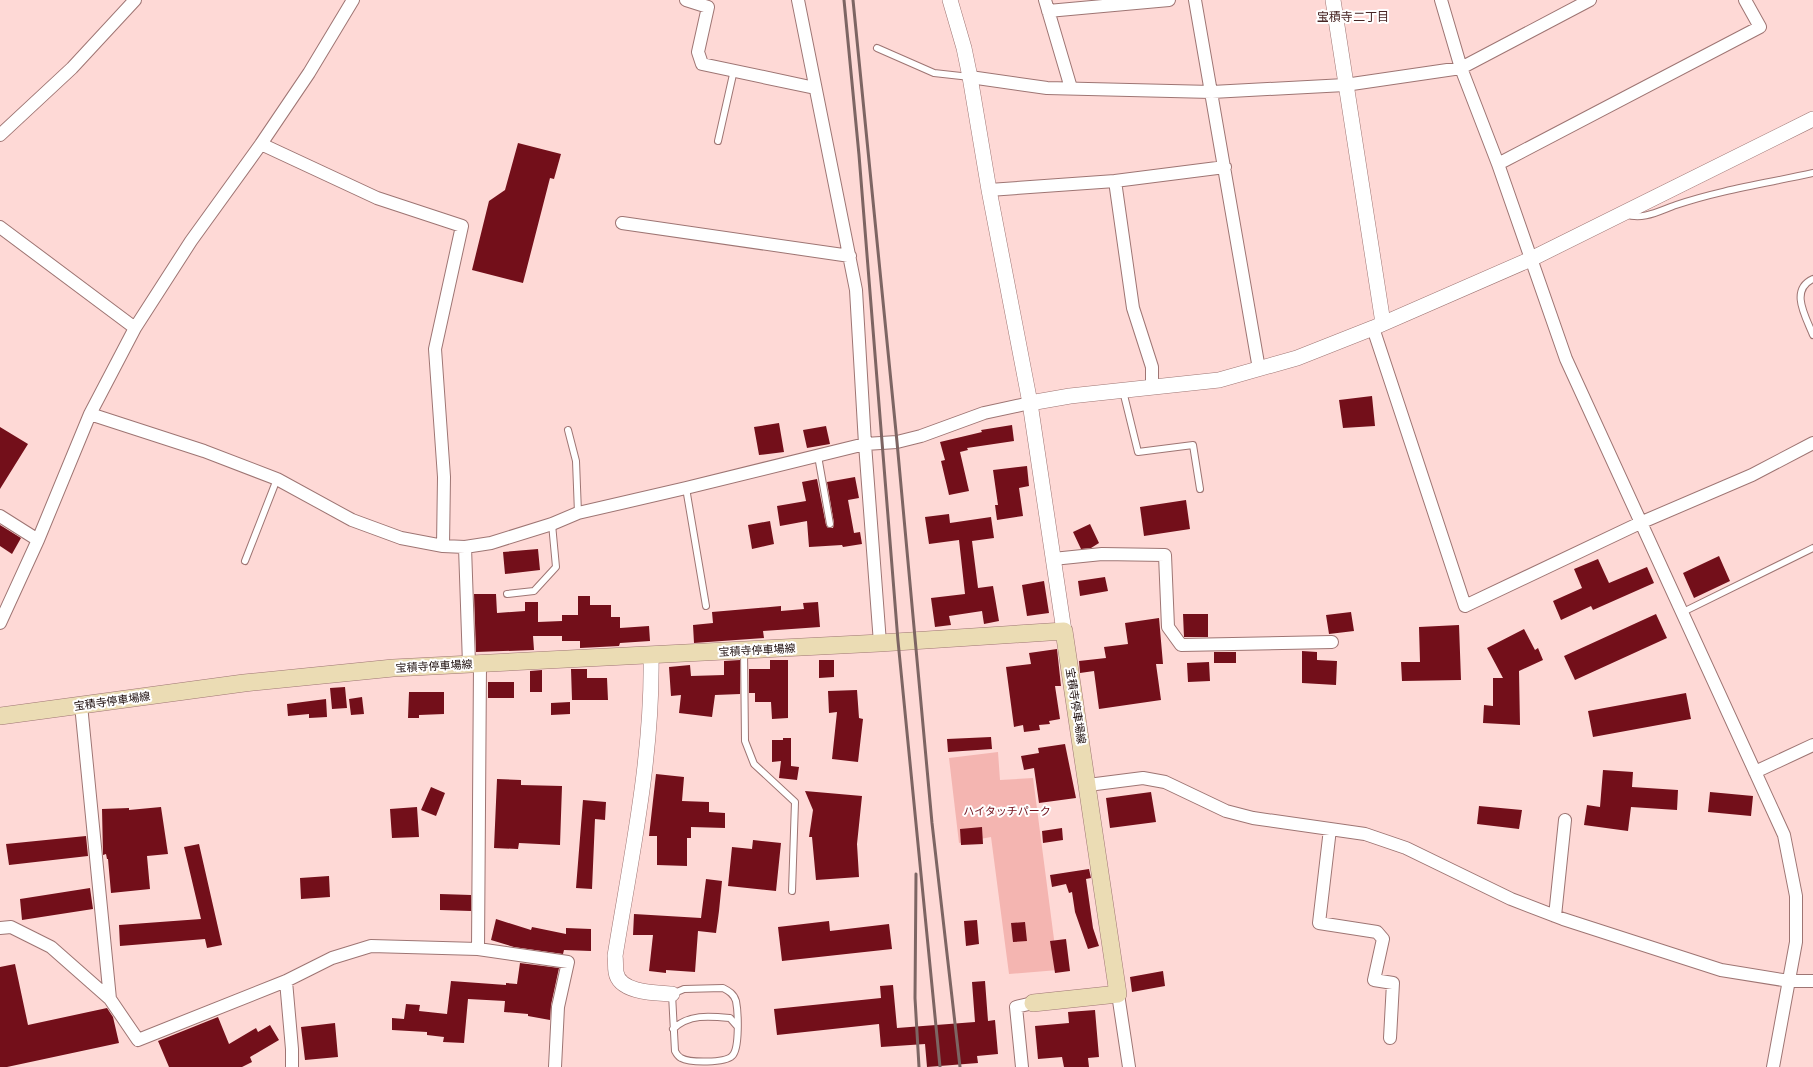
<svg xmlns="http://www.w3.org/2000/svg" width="1813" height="1067" viewBox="0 0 1813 1067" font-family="Rubik,'Noto Sans JP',sans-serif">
  <rect width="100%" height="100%" fill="#fed9d6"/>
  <path fill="#f4b5b1" d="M998 752 1000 780 1033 778 1058 970 1009 974 991 837 959 843 949 758Z"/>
  <path fill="#730f1a" d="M518 143 561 154 554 179 550 178 523 283 472 270 489 201 505 190Z
    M1372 396 1375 426 1343 428 1339 400Z
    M779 423 784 452 759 455 754 427Z
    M1012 425 1014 441 967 448 968 450 960 452 969 491 949 495 941 461 945 460 940 442 982 432 981 430Z
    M826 426 830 444 807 448 803 430Z
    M0 427 28 444 0 489Z
    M1027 466 1029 486 1019 488 1023 516 997 520 995 505H998L993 470Z
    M855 477 859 498 848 500 854 533 860 532 862 544 843 547 842 545 809 547 807 521 780 526 777 506 806 501 802 482 817 479 826 525 828 528H833L834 523 827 482Z
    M1186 500 1190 529 1144 536 1140 507Z
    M949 514 950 523 991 517 994 538 972 541 978 588 993 586 999 621 984 624 982 611 949 616 951 625 935 627 931 598 965 594 959 540 929 544 925 517Z
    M770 521 774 544 752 549 748 525Z
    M1090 524 1099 543 1091 548 1081 549 1073 532Z
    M0 525 21 538 12 554 0 546Z
    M538 549 540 570 505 574 503 552Z
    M1719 556 1730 581 1694 598 1683 573Z
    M1598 559 1609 583 1647 567 1654 583 1593 610 1591 606 1561 620 1553 601 1582 588 1574 569Z
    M1105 577 1108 591 1080 596 1078 581Z
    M1044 581 1049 613 1027 616 1022 585Z
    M474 594H496L497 613 525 611V602H538V622L562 621V615H578V596H590V605H611V617H620V628L649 626 650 641 620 643 619 646 580 648V641H562V636H533L534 650 476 652Z
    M818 602 820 627 763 631 764 638 694 643 693 625 713 623 712 612 781 606V611L804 609 803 603Z
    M1351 612 1354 631 1329 634 1326 615Z
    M1183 614H1208V637H1184Z
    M1656 614 1667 638 1575 680 1564 656Z
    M1159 618 1163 664H1156L1161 700 1099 709 1094 671 1080 673 1079 661 1106 658 1104 647 1128 644 1125 623Z
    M1459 625 1461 680 1402 681 1401 662H1420L1419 627Z
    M1524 629 1535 650 1538 648 1543 660 1519 671 1520 725 1483 723 1484 705 1493 706V678H1503L1487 648Z
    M1057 649 1061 686H1055L1060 719 1049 721 1050 724 1039 725 1040 730 1024 732 1023 725 1014 727 1006 667 1031 664 1029 653Z
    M1302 651 1317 652V660L1337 661 1336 685 1302 683Z
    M1214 652H1236V663H1214Z
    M740 660V694L715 695 712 717 679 713 681 695 671 696 669 667 690 665 691 676 724 675V661Z
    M770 660H788V718L772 719 771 702H755V693H749V669H770Z
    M819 660H834V677L819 678Z
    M1209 662 1210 681 1188 682 1187 663Z
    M571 669H587V678H607L608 700H572Z
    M542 670V692H530V671Z
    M488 682H514V698H488Z
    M345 687 347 708 332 709 330 688Z
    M857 690 859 718 863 719 858 762 832 759 837 712 829 713 828 691Z
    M409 692H444V714L419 715V718H408Z
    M1686 693 1691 719 1593 737 1588 711Z
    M362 697 364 714 351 715 349 699Z
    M326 699 327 717 309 718V714L288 716 287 704Z
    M570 702V714L551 715V703Z
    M991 737 992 749 948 752 947 739Z
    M783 738H791V766L799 767 797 780 779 778 781 761 772 762V740H783Z
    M1065 744 1076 798 1039 803 1034 768 1024 770 1021 756 1039 753 1038 748Z
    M1603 770 1633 772 1632 787 1678 790 1677 810 1631 807 1628 831 1584 825 1587 805 1600 807Z
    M656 774 684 777 682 801 709 802V812L725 813V828L691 827V838H687V866L657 865V836H649Z
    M497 779 521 780V785L562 786 560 845 519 843 518 849 494 848Z
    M431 787 445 793 436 816 421 810Z
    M805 791 862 796 857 844 859 877 816 880 812 837H809L813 810Z
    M1151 792 1156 822 1110 828 1106 798Z
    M1710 792 1753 796 1751 816 1708 812Z
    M583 800 606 802 605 820 595 819 592 889 576 888Z
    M1479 806 1522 810 1519 829 1477 824Z
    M161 807 168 854 147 856 150 889 111 893 108 859H107L106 854 103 855 102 809 129 808V810Z
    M417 807 419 837 392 838 390 809Z
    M982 827 983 844 961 845 960 829Z
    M1062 828 1063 840 1043 843 1042 831Z
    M86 836 88 856 9 865 6 844Z
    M753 840 781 843 776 891 728 886 732 847 752 849Z
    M199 844 222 945 207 948 205 939 120 946 119 925 201 919 184 847Z
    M1089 869 1091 878 1086 879 1093 928 1099 946 1088 949 1075 912 1072 892 1069 893 1066 884 1052 887 1050 875Z
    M329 876 330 897 301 899 300 878Z
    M706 879 722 881 719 911 716 933 698 931 695 972 666 970V973L649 971 653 935H633L634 914 701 918Z
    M90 888 93 909 22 920 20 899Z
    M440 894 471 895V911L440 910Z
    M496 919 531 930 532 927 566 934V928L591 929V951L564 950 563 954 514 947 491 940Z
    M977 920 979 944 966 946 964 921Z
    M829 921 830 931 889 924 892 949 782 961 778 927Z
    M1025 922 1027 941 1013 942 1011 923Z
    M1066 939 1070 971 1055 973 1050 941Z
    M520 963 559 968 551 1005 550 1020 528 1016V1014L504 1012 505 1001 468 999 464 1043 443 1042 444 1037 427 1035V1032L392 1030V1018L404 1019 406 1004 420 1005 419 1011 447 1014 451 981 506 985V983L517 984Z
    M15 964 28 1025 107 1008 113 1017 119 1043 7 1067H0V967Z
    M1163 971 1165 986 1132 992 1130 977Z
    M985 981 988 1021 995 1020 998 1054 977 1056 978 1063 927 1067 925 1044 881 1047 879 1024 777 1035 774 1009 881 998 880 986 893 985 897 1028 975 1022 972 982Z
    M1095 1010 1099 1057 1088 1058 1089 1067H1064L1062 1057 1038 1059 1035 1026 1069 1023 1068 1012Z
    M218 1017 229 1044 256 1028 258 1032 270 1025 279 1040 250 1057 252 1062 242 1067H169L158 1041Z
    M335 1023 338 1057 305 1060 301 1027Z"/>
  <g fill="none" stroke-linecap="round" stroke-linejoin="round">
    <defs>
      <path id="service" d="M877 48 934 73 970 77
        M718 141 734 70
        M1626 214C1642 221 1661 210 1676 205 1720 190 1768 183 1813 173
        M1813 279C1789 290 1806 317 1813 335
        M1123 391 1138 452 1193 445 1200 489
        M568 430 576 461 578 513
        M818 456 830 524
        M686 488 706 606
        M245 561 277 479
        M507 594 534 591 556 567 552 524
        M1681 613 1813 548
        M744 650 745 741 754 764 795 802 792 891
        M723 988C729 991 734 994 736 1001 738 1011 740 1049 732 1056 725 1063 690 1063 681 1058 679 1057 676 1053 675 1051L672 994 684 989Z
        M673 1029C689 1014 709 1016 730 1018L737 1026"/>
      <path id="minor" d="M686 0 708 7 698 52 702 64 815 88
        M798 0 856 290 865 444 880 643
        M1045 0 1071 88
        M1195 0 1259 369
        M1441 0 1461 68 1498 164 1566 359 1784 835 1796 896V942L1773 1067
        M1048 11 1169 0
        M970 77 1047 88 1212 92 1345 85 1461 68 1590 0
        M0 135 72 68 135 0
        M261 144 377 198 462 226 435 349 444 477 443 546
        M1498 164 1760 27 1745 0
        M989 190 1115 181
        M622 223 850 256
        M0 227 135 328
        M1373 328 1465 606 1640 523 1752 475 1813 443
        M1152 387V367L1133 308 1115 181 1225 167
        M90 414 204 451 277 479 352 520 401 538 443 546 465 547 491 543 552 524 578 513 686 488 865 444 897 442 921 436 984 413 1030 403
        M0 516 38 540
        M465 547 469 664
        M1053 559 1102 554 1165 555 1168 627 1181 645 1332 642
        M0 623 38 540 90 414 135 328 191 241 261 144 309 73 353 0
        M81 705 110 999
        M1755 772 1813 745
        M1088 785 1143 778 1165 782 1226 811 1253 818 1365 834 1406 848 1511 899 1563 919 1721 970 1789 981H1813
        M1330 829 1319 923 1377 932 1383 939 1374 980 1393 983 1390 1038
        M1555 916 1565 820
        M0 928 11 927 51 947 110 999 138 1040 286 981 332 958 371 946 478 949 568 962 558 1007 555 1067
        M478 949 480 664
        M286 981 292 1049V1067
        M1118 994 1129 1067
        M1022 1067 1016 1007 1033 1003"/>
      <path id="tertiary" d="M950 0 964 48 970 77 989 190 1030 403 1064 631
        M1333 0 1383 323
        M1030 403 1070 396 1219 380 1297 358 1373 328 1531 259 1813 119
        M651 655C653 756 631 857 615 956 616 961 615 967 616 972 619 993 656 993 672 994"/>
      <path id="secondary" d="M0 716 244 683 393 668 880 643 1064 631 1118 994 1033 1003"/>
    </defs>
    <use href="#service" stroke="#9e7573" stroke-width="8"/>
    <use href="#minor" stroke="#9e7573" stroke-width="14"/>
    <use href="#tertiary" stroke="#9e7573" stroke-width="16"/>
    <use href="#secondary" stroke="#9e7573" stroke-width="18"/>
    <use href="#service" stroke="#fff" stroke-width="6"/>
    <use href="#minor" stroke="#fff" stroke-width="12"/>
    <use href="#tertiary" stroke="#fff" stroke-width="15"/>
    <use href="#secondary" stroke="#ebdcb4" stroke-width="17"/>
    <path stroke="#7d6563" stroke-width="3" d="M844 0 859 155 898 641 940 1067
      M853 0 897 442 932 823 960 1067
      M916 874 915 998 919 1067"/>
  </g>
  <g text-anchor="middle" stroke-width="4" stroke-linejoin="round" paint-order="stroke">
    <g font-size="11" fill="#1b0c0b" stroke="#fff">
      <text transform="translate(757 650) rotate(-3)" y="4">宝積寺停車場線</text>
      <text transform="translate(434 666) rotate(-3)" y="4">宝積寺停車場線</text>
      <text transform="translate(112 701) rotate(-8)" y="4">宝積寺停車場線</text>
      <text transform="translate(1076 706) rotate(81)" y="4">宝積寺停車場線</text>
    </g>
    <g font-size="11" fill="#700e19" stroke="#fff">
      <text x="1007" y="815">ハイタッチパーク</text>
    </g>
    <g font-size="12" fill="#472524" stroke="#fff">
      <text x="1353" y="21">宝積寺二丁目</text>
    </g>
  </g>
</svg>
